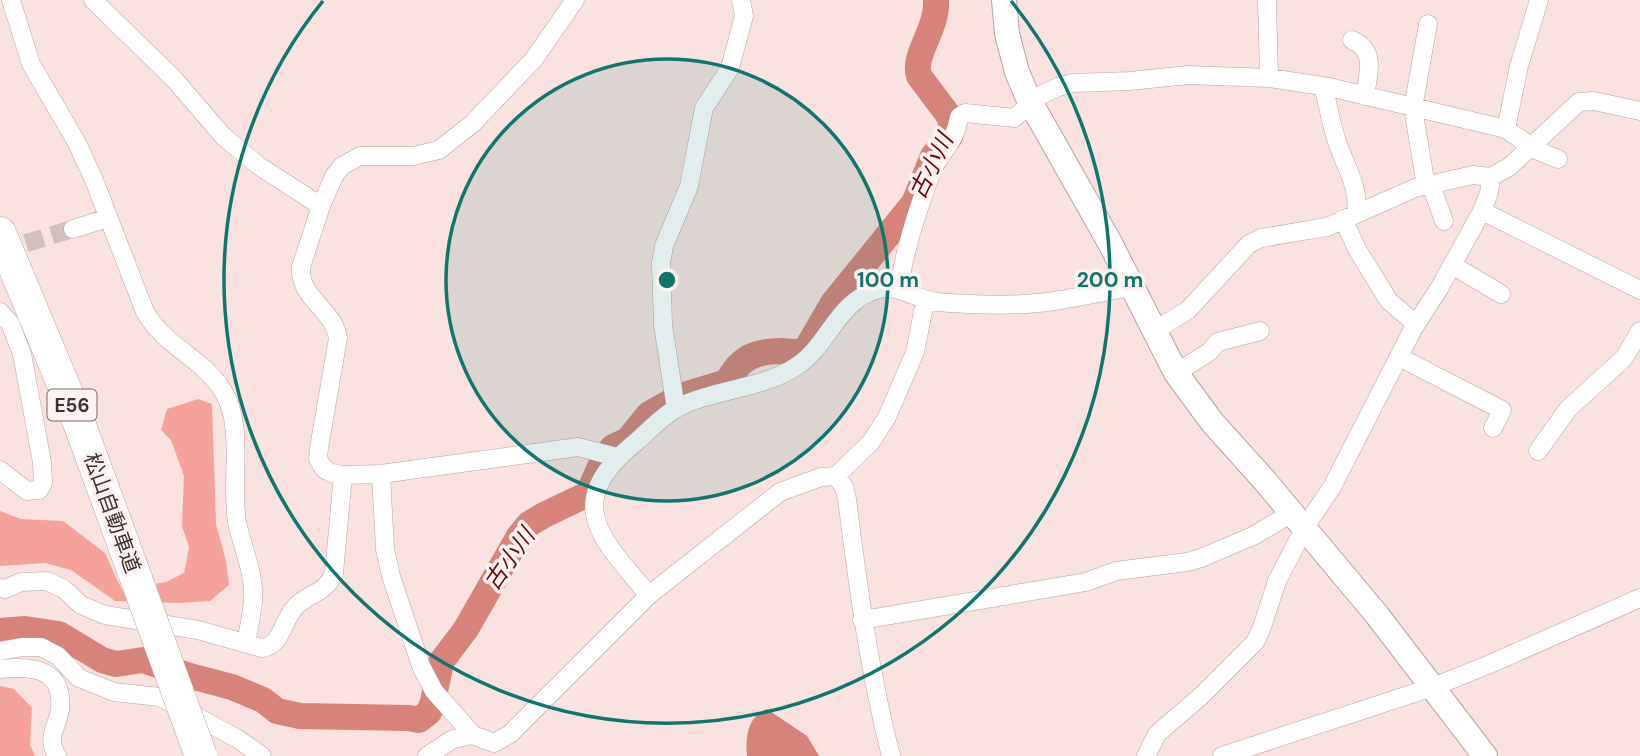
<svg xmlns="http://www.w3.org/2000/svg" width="1640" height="756" viewBox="0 0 1640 756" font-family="'DM Sans','Noto Sans JP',sans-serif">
  <rect width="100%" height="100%" fill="#f9e2df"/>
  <path fill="#f5a39a" d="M198 399 212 404 216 524 226 561 229 585 210 601 179 603 115 601 71 570 45 563 0 566V511L21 519 63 521 105 553 122 590 166 582 184 573 189 547 182 526 184 476 171 440 161 430 167 409Z
    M0 686 14 689 32 708 30 745 35 756H0Z"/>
  <path fill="#d7837a" d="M767 709 807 736 819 756H747C745 737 748 716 767 709Z"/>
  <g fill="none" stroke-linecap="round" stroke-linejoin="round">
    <path stroke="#d7837a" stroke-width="26" d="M0 631 25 629 59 634 102 660 116 664 143 660 190 676 232 687 263 700 277 711 300 716 409 718 419 720 429 712 433 702 441 662 466 629 519 536 529 524 544 515 588 494 603 460 613 447 628 440 649 414 681 396 727 382C740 358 754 351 782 351 790 352 797 353 805 351L833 303 914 203 933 156 950 137 951 121 949 116 919 76C912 55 938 29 936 0"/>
    <path stroke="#d3bfbc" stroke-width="18" stroke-dasharray="18 9" stroke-linecap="butt" d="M0 251 73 229"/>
    <defs>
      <path id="street" d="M11 0 31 64 77 143 94 180 145 312C166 348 202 357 223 391 245 426 230 481 237 522 242 547 255 574 253 600 252 614 249 628 246 642
        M93 0 174 79 223 136 259 166 321 206
        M575 0 534 59 473 123 439 150 413 156H360L342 166 334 176 321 206 301 267C299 299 334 309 338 338L319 448 318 459 324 469 331 473 343 475 381 474 578 447 617 457
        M1267 0 1269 78 1329 87 1506 129 1536 150 1558 159
        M1352 40C1377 51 1368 73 1365 96
        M1323 87C1328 103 1330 119 1335 135 1342 162 1360 184 1356 213
        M1506 129 1519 66 1539 0
        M1431 185 1444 221
        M1426 186 1413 108 1428 24
        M1482 211 1640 290
        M1343 219 1358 251 1389 301 1416 324
        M73 229 108 218
        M1452 265 1501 294
        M899 289C904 250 917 211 931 174 940 150 955 145 959 117L965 113 1014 118 1041 95 1058 87 1073 83 1130 81 1188 75 1269 78
        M0 312 10 323 22 354 42 462 43 483 39 490 27 491 0 470
        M1154 331 1188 310 1249 244 1261 238 1327 227 1415 188 1473 175 1491 177 1509 167 1579 102 1594 101 1640 111
        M1399 357 1502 410 1493 428
        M1176 373 1209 352 1218 342 1260 331
        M676 409 663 325 661 263 664 246 689 186 704 108 730 68 744 16 741 0
        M1538 451 1568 409 1624 358 1640 331
        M381 474 385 549 391 576 421 666 434 691 473 735 494 743 510 734 649 595 780 492 821 477 836 476 871 442 887 417 915 352 925 301
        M836 476 844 487 847 499C858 586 869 671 891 756
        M0 588 5 589 21 582 47 581 64 589 81 605 105 615 198 630 262 648C283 645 282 620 296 606 311 592 325 594 334 573L343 475
        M649 595C599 537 562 502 636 442 649 431 662 416 677 408 713 389 763 389 797 366 829 345 836 303 876 290 899 283 916 300 937 302 975 305 1016 307 1054 301 1080 297 1106 291 1133 287
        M862 620 1086 582 1116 571 1187 562 1201 558 1253 536 1292 513
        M0 651 22 647H41L58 656 79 678 114 692 160 697 238 739 262 756
        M0 669C30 666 64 667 60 709 57 729 46 736 57 756
        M427 756 453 739 473 735
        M1146 756 1157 734 1201 696 1255 642 1261 630 1277 581 1305 527 1332 487 1413 329 1440 287 1482 211 1489 193 1491 177
        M1222 756 1433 687 1490 664 1640 598"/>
      <path id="secondary" d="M1004 0 1007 34 1017 72 1028 98 1110 243 1176 373 1212 422 1265 481 1377 615 1485 756"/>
      <path id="highway" d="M0 233 78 420 137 581"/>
    </defs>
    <use href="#street" stroke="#b9a3a0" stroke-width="19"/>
    <use href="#secondary" stroke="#b9a3a0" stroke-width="26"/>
    <use href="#highway" stroke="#b9a3a0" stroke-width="33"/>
    <use href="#street" stroke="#fff" stroke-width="18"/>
    <use href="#secondary" stroke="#fff" stroke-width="24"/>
    <use href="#highway" stroke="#fff" stroke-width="32"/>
    <defs>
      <path id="highway-bridge" d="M137 581 201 756"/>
    </defs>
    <use href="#highway-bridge" stroke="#b9a3a0" stroke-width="33" stroke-linecap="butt"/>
    <use href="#highway-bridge" stroke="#fff" stroke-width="32"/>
  </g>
  <circle cx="667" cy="280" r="221" fill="#0f766e" fill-opacity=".12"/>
  <g fill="none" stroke="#0f766e" stroke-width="3.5">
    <circle cx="667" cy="280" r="221"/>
    <path d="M1011 1A443 443 0 1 1 323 1"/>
  </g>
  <g text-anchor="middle" stroke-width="7" stroke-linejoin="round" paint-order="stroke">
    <rect fill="#fcf3f1" stroke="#766d6b" stroke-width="2" x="47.5" y="389.5" width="49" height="31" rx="5"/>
    <g font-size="19" font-weight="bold" fill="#3c3331">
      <text x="72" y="412">E56</text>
    </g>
    <g font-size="21" fill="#3c3331" stroke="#fcf3f1">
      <text transform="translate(112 513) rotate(70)" y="7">松山自動車道</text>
    </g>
    <g font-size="23" font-style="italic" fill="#6e050b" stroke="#fcf3f1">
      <text transform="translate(931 166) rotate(-64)" y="8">古小川</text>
      <text transform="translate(509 559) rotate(-55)" y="8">古小川</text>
    </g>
  </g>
  <circle cx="667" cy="280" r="10" fill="#0f766e" stroke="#fcf3f1" stroke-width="3.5"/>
  <g font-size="21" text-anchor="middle" font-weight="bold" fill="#0f766e" stroke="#fcf3f1" stroke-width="7" stroke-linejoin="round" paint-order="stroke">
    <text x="888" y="287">100 m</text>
    <text x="1110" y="287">200 m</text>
  </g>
</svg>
